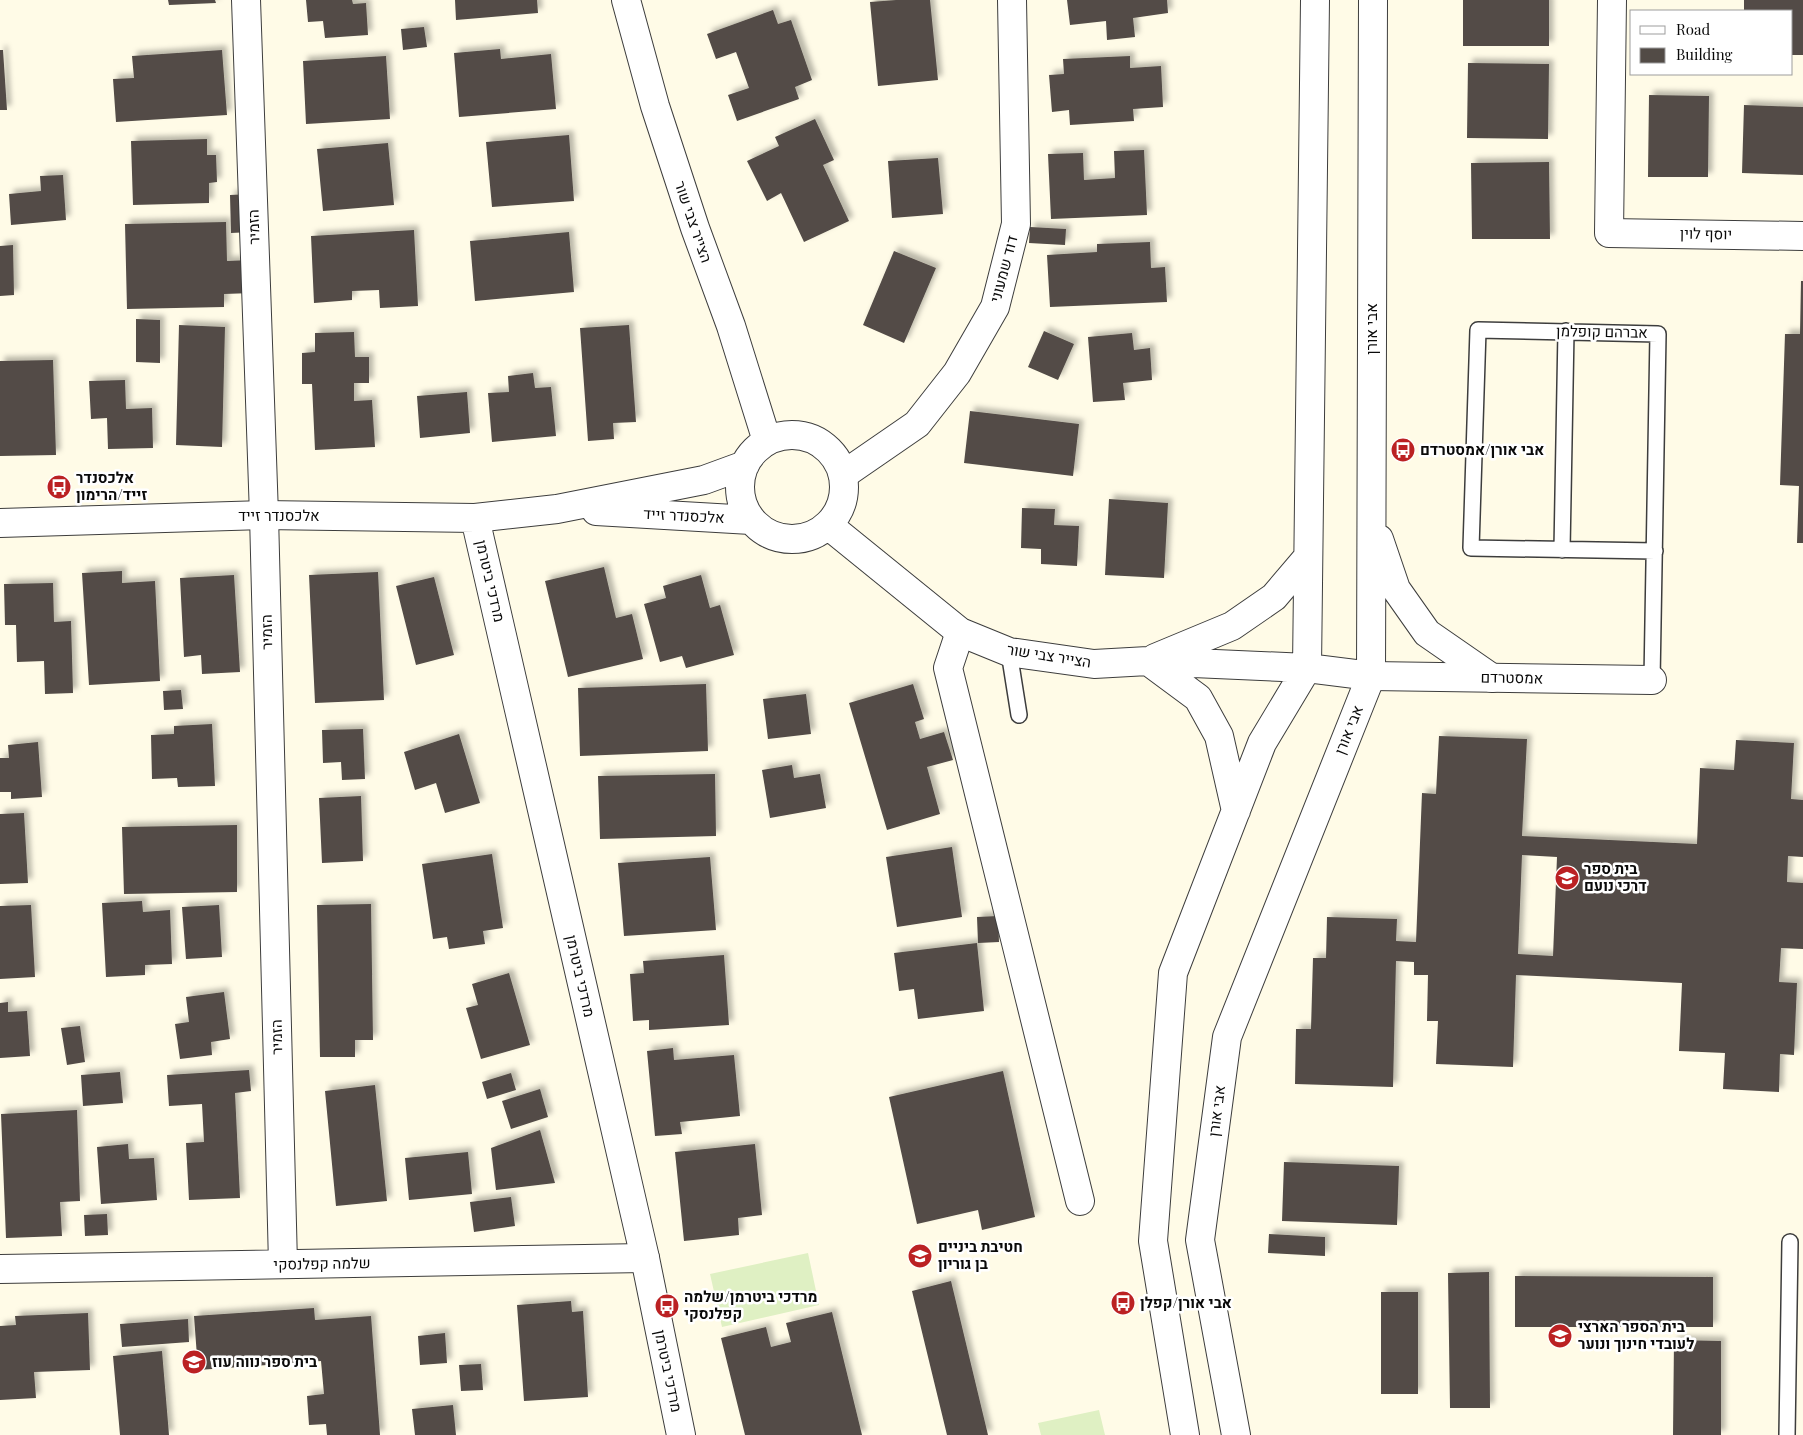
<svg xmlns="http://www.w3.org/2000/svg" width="1803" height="1435" viewBox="0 0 1803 1435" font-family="'Playfair Display',Heebo,serif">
  <defs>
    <filter id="shadow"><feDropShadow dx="4.5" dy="-4.5" stdDeviation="2.5" flood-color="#0004"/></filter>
  </defs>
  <rect width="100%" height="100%" fill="#fffbe7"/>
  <path fill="#dff0c3" d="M808 1253 819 1305 722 1327 710 1274Z
    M1099 1410 1105 1435H1041L1038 1423Z"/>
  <path fill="#524b46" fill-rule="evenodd" filter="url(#shadow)" d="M168 0H215L216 3 169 5Z
    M306 0H352L353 4 366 3 368 35 325 38 323 21 308 22Z
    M455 0H537L538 13 456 20Z
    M896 0H930L938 80 878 86 870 2Z
    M1067 0H1167L1168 13 1133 18 1135 37 1107 40 1106 21 1070 25Z
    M1463 0H1549V46H1463Z
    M1744 0H1803V55H1792V11H1744Z
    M773 10 778 24 791 20 812 80 795 87 799 99 737 121 728 95 749 88 736 52 716 59 707 34Z
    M424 27 427 47 403 50 401 29Z
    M500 49 501 59 551 54 556 109 459 117 454 53Z
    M0 50H3L7 110H0Z
    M222 50 227 115 116 122 113 79 134 78 132 56Z
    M386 56 390 119 306 124 303 61Z
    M1130 56V68L1161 66 1163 107 1133 109 1134 121 1070 125 1069 110 1052 112 1049 75 1064 74 1063 59Z
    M1468 63 1549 64 1548 139 1467 138Z
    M1649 95 1709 96 1708 177H1648Z
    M1744 105 1803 107V175L1742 173Z
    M815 119 834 160 823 165 849 221 804 242 781 193 767 201 747 161 779 146 775 137Z
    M569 135 574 201 492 207 486 142Z
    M207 139V155H216L217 182 209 183V203L133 205 131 141Z
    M388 143 394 205 323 211 317 149Z
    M1144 150 1147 215 1051 219 1048 154 1083 153 1084 180 1115 178 1114 151Z
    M938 158 943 214 892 218 888 161Z
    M1549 162 1550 239H1472L1471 163Z
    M63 175 66 220 11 225 9 194 41 191 40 176Z
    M250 194 251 232 231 233 230 195Z
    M226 222 227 261 251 260 252 293 224 294V307L127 309 125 224Z
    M1030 227 1066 229 1065 245 1029 243Z
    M414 230 418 306 380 308 379 290 352 291V300L314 303 311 236Z
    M569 232 574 292 475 301 470 241Z
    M1150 242 1151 268 1165 267 1167 302 1050 307 1047 255 1097 252V244Z
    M13 245 14 295 0 296V246Z
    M894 251 936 268 904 343 863 325Z
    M1801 281H1803V543H1797L1799 486 1780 485 1785 334H1800Z
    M136 319 160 320V363L136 362Z
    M179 325 225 327 222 447 176 445Z
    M629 325 636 422 613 423 614 439 588 441 580 328Z
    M1044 331 1074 344 1058 380 1028 367Z
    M354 332 355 357H369V383H354V401L372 400 375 447 315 450 312 384H302V353L315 352V333Z
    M1132 333 1134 350 1150 348 1152 380 1123 383 1125 400 1093 402 1088 337Z
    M53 360 56 455 0 456V361Z
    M533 373 535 388 551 387 556 436 492 442 488 393 509 392 508 376Z
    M125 380 126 409 152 408 153 448 108 449 107 418 91 419 89 381Z
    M467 392 470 433 420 438 417 396Z
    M970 411 1079 424 1073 476 964 463Z
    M1109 499 1168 503 1164 578 1105 575Z
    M1022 508 1055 509 1054 525 1079 526 1077 566 1041 564V549L1021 548Z
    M604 567 616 618 632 614 643 659 568 677 545 581Z
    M122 571V583L155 581 160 681 89 685 82 573Z
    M378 572 384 700 315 703 309 575Z
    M234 575 240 672 202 674 201 655 184 657 180 578Z
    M701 575 710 608 720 605 734 655 686 668 682 656 660 662 644 604 666 598 663 586Z
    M434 577 454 655 416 665 396 586Z
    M53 583 54 622 71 621 73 693 45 694 44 661 17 662 16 625H5L4 584Z
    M706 684 708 751 580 756 578 688Z
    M913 684 924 719 915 722 920 739 944 732 953 760 927 767 940 814 887 830 849 703Z
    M181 690 183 709 164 710 163 691Z
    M806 694 811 734 768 739 763 699Z
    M212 724 215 786 178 787 177 778 152 779 151 735 174 734V726Z
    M363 729 365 779 342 780 341 762 323 763 322 730Z
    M459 734 480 803 445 813 436 783 415 790 404 752Z
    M1439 736 1527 739 1522 836 1697 844 1700 768 1734 770 1736 740 1794 743 1791 799 1803 800V857L1788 856 1787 882 1803 883V949L1781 948 1779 982 1797 983 1794 1055 1780 1054 1779 1092 1723 1089 1725 1053 1679 1051 1682 983 1516 975 1513 1067 1436 1064 1438 1021H1427L1428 975H1414V962L1396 961 1393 1087 1295 1084 1296 1029H1311L1313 958H1326L1327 917 1397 919 1396 941 1416 942 1422 793 1436 794ZM1522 855 1557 857 1553 956 1518 954Z
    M38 742 42 797 11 799V792H0V758H9L8 745Z
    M792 765 794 778 820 774 826 808 770 818 762 770Z
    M715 774 716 836 600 839 598 776Z
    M361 796 363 861 322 863 319 798Z
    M24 813 28 883 0 884V814Z
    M237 825V892L124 894 122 827Z
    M952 847 962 917 897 927 886 857Z
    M492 854 503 928 483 931 485 944 449 949 447 937 433 939 422 864Z
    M710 857 716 930 624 936 618 863Z
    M142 901 143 912 170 910 172 964 145 965V975L106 977 102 903Z
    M371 904 373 1040H355V1057H320L317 905Z
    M31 905 35 977 0 979V906Z
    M219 905 222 957 186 959 182 907Z
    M998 916 999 942 978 943 977 917Z
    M977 943 984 1011 918 1019 914 989 899 991 894 953Z
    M724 955 729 1025 649 1030V1020L633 1021 630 974 644 973 643 961Z
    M509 973 530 1045 481 1059 466 1008 478 1005 472 984Z
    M224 992 230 1039 211 1042 212 1055 180 1059 175 1024 189 1022 186 997Z
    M8 1002V1012L27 1011 30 1056 0 1058V1003Z
    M80 1026 85 1062 67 1065 61 1028Z
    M673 1048 674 1060 734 1055 740 1116 680 1122 682 1134 655 1136 647 1051Z
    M249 1070 251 1091 235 1093 240 1198 189 1200 186 1143 204 1142 202 1104 169 1106 167 1075Z
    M1003 1071 1035 1217 982 1230 978 1210 917 1224 889 1097Z
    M120 1072 123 1103 83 1106 81 1075Z
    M511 1073 516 1090 487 1099 482 1082Z
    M375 1085 387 1201 336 1206 325 1091Z
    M540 1089 548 1117 511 1129 502 1101Z
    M77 1110 80 1201 60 1202 62 1236 6 1238 1 1114Z
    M540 1130 555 1183 496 1190 491 1148Z
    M128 1144 129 1159 154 1158 157 1200 101 1204 97 1147Z
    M755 1144 762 1215 738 1218 739 1235 684 1241 675 1152Z
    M468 1152 472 1194 409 1200 405 1158Z
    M1284 1162 1399 1166 1397 1225 1282 1221Z
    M511 1197 515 1226 474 1232 470 1202Z
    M107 1214 108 1235 85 1236 84 1215Z
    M1269 1234 1325 1237V1256L1268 1253Z
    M1489 1272 1490 1408H1450L1448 1273Z
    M1515 1276 1713 1277V1327H1515Z
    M951 1281 988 1435H947L912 1291Z
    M1381 1292H1418V1394H1381Z
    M571 1301 572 1312 583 1311 588 1397 524 1401 517 1305Z
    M314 1308 315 1320 371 1316 380 1435H327L326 1424 309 1425 307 1396 324 1394 321 1361 198 1370 194 1316Z
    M832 1312 862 1435H745L721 1338 766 1327 771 1347 791 1342 786 1323Z
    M88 1313 90 1370 34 1372 36 1398 0 1400V1326L16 1325 15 1316Z
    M188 1319 189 1342 122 1347 120 1324Z
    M445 1333 447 1363 420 1365 418 1336Z
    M1674 1340 1721 1341V1435H1673Z
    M162 1351 169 1435H120L113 1356Z
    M481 1364 483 1390 461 1391 459 1365Z
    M453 1405 456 1435H415L412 1409Z"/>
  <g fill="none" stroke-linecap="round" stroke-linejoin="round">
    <defs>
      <path id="service" d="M1562 550 1566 331
        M1009 652 1019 715
        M1652 680 1658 334 1478 330 1471 548 1655 551
        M1787 1435 1790 1242"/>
      <path id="minor" d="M246 0 264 515 283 1264
        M1612 0 1609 233 1803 236
        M843 475 917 424 957 373 995 307 1016 224 1012 0
        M960 632 948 668 1080 1201
        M1371 676 1652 680
        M0 1269 645 1258"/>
      <path id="tertiary" d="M626 0 655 106 695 228 731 326 767 441
        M740 487a52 52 0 1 1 104 0a52 52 0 1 1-104 0Z
        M596 511 751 520
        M475 518 645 1258 681 1435
        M0 523 264 515 475 518 557 509 704 480 745 465
        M828 525 960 632 1009 652 1094 664 1148 661 1307 668 1371 676
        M1379 539 1396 589 1427 633 1492 678
        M1155 658 1232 626 1274 597 1308 557
        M1148 661 1198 698 1219 736 1236 811
        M1185 1435 1153 1241 1173 973 1262 743 1307 668 1315 0
        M1236 1435 1200 1240 1227 1037 1371 676 1373 0"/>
    </defs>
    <use href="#service" stroke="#3d3d3d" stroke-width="18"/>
    <use href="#minor" stroke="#3d3d3d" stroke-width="30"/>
    <use href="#tertiary" stroke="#3d3d3d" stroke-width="30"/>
    <use href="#service" stroke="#fff" stroke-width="15"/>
    <use href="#minor" stroke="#fff" stroke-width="28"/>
    <use href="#tertiary" stroke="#fff" stroke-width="28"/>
  </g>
  <defs>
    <symbol id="bus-disc" viewBox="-11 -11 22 22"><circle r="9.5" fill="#bb2123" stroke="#fff"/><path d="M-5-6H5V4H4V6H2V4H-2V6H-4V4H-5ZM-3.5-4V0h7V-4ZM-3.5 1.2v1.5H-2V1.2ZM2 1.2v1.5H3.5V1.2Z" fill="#fff"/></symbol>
    <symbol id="school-disc" viewBox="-11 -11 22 22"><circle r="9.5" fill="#bb2123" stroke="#fff"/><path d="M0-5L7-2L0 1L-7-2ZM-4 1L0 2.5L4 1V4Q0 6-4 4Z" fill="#fff"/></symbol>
  </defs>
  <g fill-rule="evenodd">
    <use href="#bus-disc" x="1389" y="436" width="28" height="28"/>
    <use href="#bus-disc" x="45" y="473" width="28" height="28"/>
    <use href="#school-disc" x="1553" y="864" width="28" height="28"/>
    <use href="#school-disc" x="906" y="1242" width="28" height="28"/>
    <use href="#bus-disc" x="1109" y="1289" width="28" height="28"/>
    <use href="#bus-disc" x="653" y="1292" width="28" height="28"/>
    <use href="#school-disc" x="1546" y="1322" width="28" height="28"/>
    <use href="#school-disc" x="180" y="1348" width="28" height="28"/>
  </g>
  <g text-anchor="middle" stroke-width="5" stroke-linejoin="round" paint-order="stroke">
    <g font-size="15" fill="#0a0a0a" stroke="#fff">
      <text transform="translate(693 222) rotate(71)" y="5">הצייר צבי שור</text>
      <text transform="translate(254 227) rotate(-92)" y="5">הזמיר</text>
      <text transform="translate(1706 234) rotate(1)" y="5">יוסף לוין</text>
      <text transform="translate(1004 269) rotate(-75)" y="5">דוד שמעוני</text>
      <text transform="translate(1372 329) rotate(-90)" y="5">אבי אורן</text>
      <text transform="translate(1602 332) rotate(1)" y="5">אברהם קופלמן</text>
      <text x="279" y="521">אלכסנדר זייד</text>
      <text transform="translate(684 516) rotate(3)" y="5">אלכסנדר זייד</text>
      <text transform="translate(490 581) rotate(77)" y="5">מרדכי ביטרמן</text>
      <text transform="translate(267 632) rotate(-91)" y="5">הזמיר</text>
      <text transform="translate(1049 656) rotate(9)" y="5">הצייר צבי שור</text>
      <text transform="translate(1512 678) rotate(1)" y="5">אמסטרדם</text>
      <text transform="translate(1349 730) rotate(-68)" y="5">אבי אורן</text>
      <text transform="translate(580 976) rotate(77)" y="5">מרדכי ביטרמן</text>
      <text transform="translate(277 1037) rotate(-91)" y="5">הזמיר</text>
      <text transform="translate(1217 1111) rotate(-83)" y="5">אבי אורן</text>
      <text transform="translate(322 1264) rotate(-1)" y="5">שלמה קפלנסקי</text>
      <text transform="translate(668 1371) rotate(78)" y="5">מרדכי ביטרמן</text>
    </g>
    <g font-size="15" font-weight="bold" fill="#0a0a0a" stroke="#fff" text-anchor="start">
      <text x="1420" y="455">אבי אורן/אמסטרדם</text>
      <text x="76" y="483">אלכסנדר<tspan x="76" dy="17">זייד/הרימון</tspan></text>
      <text x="1584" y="874">בית ספר<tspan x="1584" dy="17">דרכי נועם</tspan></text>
      <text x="938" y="1252">חטיבת ביניים<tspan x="938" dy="17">בן גוריון</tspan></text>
      <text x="684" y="1302">מרדכי ביטרמן/שלמה<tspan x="684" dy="17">קפלנסקי</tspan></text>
      <text x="1140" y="1308">אבי אורן/קפלן</text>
      <text x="1578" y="1332">בית הספר הארצי<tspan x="1578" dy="17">לעובדי חינוך ונוער</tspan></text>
      <text x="212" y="1367">בית ספר נווה עוז</text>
    </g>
  </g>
  <rect x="1630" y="10" width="162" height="65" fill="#ffffff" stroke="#9d9d9d"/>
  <rect x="1640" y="26" width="25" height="8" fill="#ffffff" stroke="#9d9d9d"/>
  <text x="1676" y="35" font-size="15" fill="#0a0a0a">Road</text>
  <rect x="1640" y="48" width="25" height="15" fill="#524b46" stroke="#9d9d9d"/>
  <text x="1676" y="60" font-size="15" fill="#0a0a0a">Building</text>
</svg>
